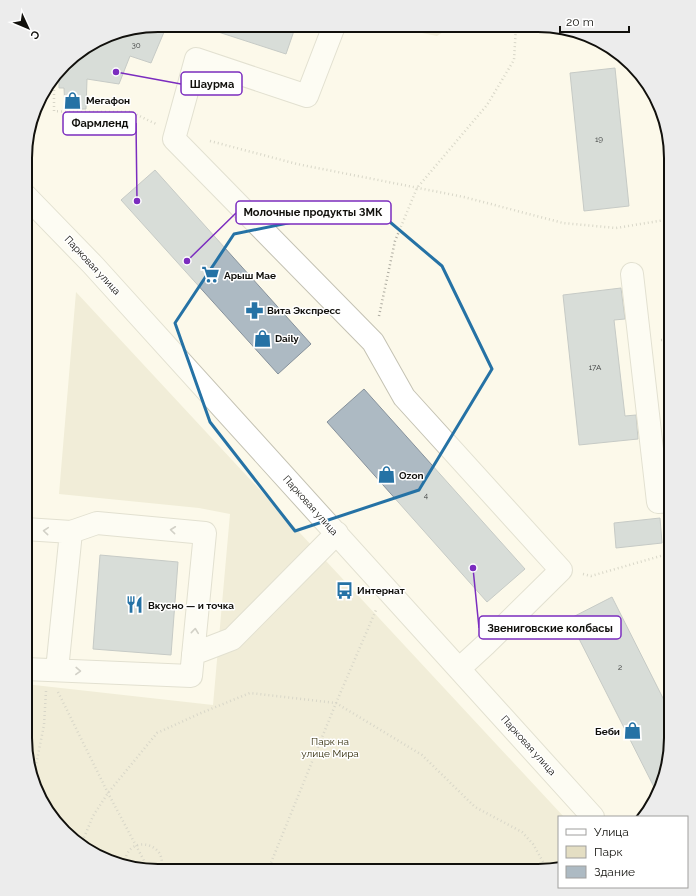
<svg xmlns="http://www.w3.org/2000/svg" width="696" height="896" viewBox="0 0 696 896" font-family="Raleway,sans-serif">
  <rect width="100%" height="100%" fill="#fcf9ea"/>
  <path fill="#e4dec3" d="M402 26H452L437 36 407 30Z
    M76 292 564 817H559V866L538 871 141 870 84 848 39 797 25 738V684L213 705 230 514 199 508 59 494Z"/>
  <path fill="#adbac3" stroke="#86919b" d="M158 25H167L151 63 130 56 119 84 87 79 86 109H65L64 88H59V72L71 58 115 32Z
    M210 25H296L286 54 209 29Z
    M615 68 629 206 584 211 570 73Z
    M155 170 311 344 278 374 121 200Z
    M621 288 625 319 614 320 625 416 636 415 638 439 579 445 563 295Z
    M364 389 525 569 487 602 327 422Z
    M660 518 662 543 616 548 614 523Z
    M100 555 178 562 171 655 93 649Z
    M612 597 671 714V747L656 791 569 619Z"/>
  <g fill="none" stroke-linecap="round" stroke-linejoin="round">
    <defs>
      <path id="minor" d="M334 26 307 96 196 59 174 139 373 342 404 397 561 570 485 645 460 668
        M26 196 93 265 593 817
        M632 274 658 502 671 501
        M193 654 232 639 337 533
        M25 669 191 676 205 533 97 523 71 532 25 529
        M57 670 71 532"/>
    </defs>
    <use href="#minor" stroke="#c4c2b3" stroke-width="24"/>
    <path stroke="#aeaca1" stroke-width="2.5" stroke-dasharray="1 3" stroke-linecap="butt" d="M54 78V111L71 112H131L156 124
      M210 141 297 164 464 197 563 223 616 228 671 219
      M379 316 395 241 417 188 487 105 514 60 516 26
      M661 340 671 339
      M583 574 591 576 671 553
      M58 692 108 793 149 870
      M34 775 44 725 46 691
      M81 845 93 816 108 793 157 733 201 713 250 693 336 703 422 755 475 807 522 832 533 844 547 869
      M125 864C125 833 171 842 160 870
      M268 870 336 703 376 610"/>
    <use href="#minor" stroke="#fff" stroke-width="22"/>
  </g>
  <defs><path id="oneway-chevron" d="M-2-3.5L2.5 0L-2 3.5" fill="none" stroke-width="1.6" stroke-linecap="round" stroke-linejoin="round"/></defs>
  <g stroke="#a09f9e">
    <use href="#oneway-chevron" transform="translate(173 530) rotate(-174)"/>
    <use href="#oneway-chevron" transform="translate(46 531) rotate(-175)"/>
    <use href="#oneway-chevron" transform="translate(195 631) rotate(-84)"/>
    <use href="#oneway-chevron" transform="translate(78 671) rotate(2)"/>
  </g>
  <path d="M0 0H696V896H0ZM371 206 442 266 492 369 419 490 295 531 210 422 175 323 234 234Z" fill="#fcf9ea" fill-opacity=".55" fill-rule="evenodd"/>
  <path fill="none" stroke="#2572a5" stroke-width="3" stroke-linejoin="round" d="M371 206 442 266 492 369 419 490 295 531 210 422 175 323 234 234Z"/>
  <defs>
    <symbol id="shop-bare" viewBox="-9 -9 18 18"><path d="M-5-2.5h2.3a2.7 3.5 0 0 1 5.4 0H5L5.5 6h-11ZM-1.5-2.5h3a1.5 2.3 0 0 0-3 0Z" fill="#2572a5" stroke="#fff" stroke-width="2.5" paint-order="stroke"/></symbol>
    <symbol id="supermarket-bare" viewBox="-9 -9 18 18"><path d="M-6-5.5h2.5l.6 2H6L4.5 2H-2.5L-4.4-4H-6ZM-1.5 3.2a1.3 1.3 0 1 0 .1 0ZM3 3.2a1.3 1.3 0 1 0 .1 0Z" fill="#2572a5" stroke="#fff" stroke-width="2.5" paint-order="stroke"/></symbol>
    <symbol id="pharmacy-bare" viewBox="-9 -9 18 18"><path d="M-2-6h4v4h4v4h-4v4h-4v-4h-4v-4h4Z" fill="#2572a5" stroke="#fff" stroke-width="2.5" paint-order="stroke"/></symbol>
    <symbol id="bus-bare" viewBox="-9 -9 18 18"><path d="M-5-6H5V4H4V6H2V4H-2V6H-4V4H-5ZM-3.5-4V0h7V-4ZM-3.5 1.2v1.5H-2V1.2ZM2 1.2v1.5H3.5V1.2Z" fill="#2572a5" stroke="#fff" stroke-width="2.5" paint-order="stroke"/></symbol>
    <symbol id="restaurant-bare" viewBox="-9 -9 18 18"><path d="M-5-6h1v4h1v-4h1v4h1v-4h1v5L-1.5 .5V6h-2V.5L-5-1ZM5-6V6H3V1.5H1.5Q1.5-4 5-6Z" fill="#2572a5" stroke="#fff" stroke-width="2.5" paint-order="stroke"/></symbol>
  </defs>
  <g fill-rule="evenodd">
    <use href="#shop-bare" x="60" y="88" width="25" height="25"/>
    <use href="#supermarket-bare" x="198" y="262" width="25" height="25"/>
    <use href="#pharmacy-bare" x="242" y="298" width="25" height="25"/>
    <use href="#shop-bare" x="250" y="326" width="25" height="25"/>
    <use href="#shop-bare" x="374" y="462" width="25" height="25"/>
    <use href="#bus-bare" x="332" y="578" width="25" height="25"/>
    <use href="#restaurant-bare" x="122" y="592" width="25" height="25"/>
    <use href="#shop-bare" x="620" y="718" width="25" height="25"/>
  </g>
  <g text-anchor="middle" stroke-width="3" stroke-linejoin="round" paint-order="stroke">
    <g font-size="8" fill="#383a3a">
      <text x="136" y="48">30</text>
      <text x="599" y="142">19</text>
      <text x="595" y="370">17А</text>
      <text x="426" y="498">4</text>
      <text x="620" y="670">2</text>
    </g>
    <g font-size="10" font-weight="bold" fill="#11100c" stroke="#fff" text-anchor="start">
      <text x="86" y="104">Мегафон</text>
      <text x="224" y="279">Арыш Мае</text>
      <text x="267" y="314">Вита Экспресс</text>
      <text x="275" y="342">Daily</text>
      <text x="399" y="479">Ozon</text>
      <text x="357" y="594">Интернат</text>
      <text x="148" y="609">Вкусно — и точка</text>
      <text x="620" y="735" text-anchor="end">Беби</text>
    </g>
    <g font-size="10" fill="#11100c" stroke="#fff">
      <text transform="translate(93 265) rotate(47)" y="4">Парковая улица</text>
      <text transform="translate(311 505) rotate(48)" y="4">Парковая улица</text>
      <text transform="translate(529 745) rotate(48)" y="4">Парковая улица</text>
    </g>
    <g font-size="10" fill="#322c0a" stroke="#fff">
      <text x="330" y="745">Парк на<tspan x="330" dy="12">улице Мира</tspan></text>
    </g>
  </g>
  <path d="M0 0H696V896H0ZM158 32H538A126 126 0 0 1 664 158V738A126 126 0 0 1 538 864H158A126 126 0 0 1 32 738V158A126 126 0 0 1 158 32Z" fill="#ececec" fill-rule="evenodd"/>
  <path fill="none" stroke="#11100c" stroke-width="2" d="M158 32H538A126 126 0 0 1 664 158V738A126 126 0 0 1 538 864H158A126 126 0 0 1 32 738V158A126 126 0 0 1 158 32Z"/>
  <path fill="none" stroke="#7b2cbf" stroke-width="1.5" d="M116 72L181 84M137 201L136 123M187 261L236 213M473 568L479 628"/>
  <g fill="#7b2cbf" stroke="#fff" stroke-width="1.5">
    <circle cx="116" cy="72" r="4"/>
    <circle cx="137" cy="201" r="4"/>
    <circle cx="187" cy="261" r="4"/>
    <circle cx="473" cy="568" r="4"/>
  </g>
  <g fill="#fff" stroke="#7b2cbf" stroke-width="1.5">
    <rect x="181" y="72" width="61" height="23" rx="4"/>
    <rect x="63" y="112" width="73" height="23" rx="4"/>
    <rect x="236" y="201" width="155" height="23" rx="4"/>
    <rect x="479" y="616" width="142" height="23" rx="4"/>
  </g>
  <g font-size="11" text-anchor="middle" font-weight="bold" fill="#11100c">
    <text x="212" y="88">Шаурма</text>
    <text x="100" y="127">Фармленд</text>
    <text x="313" y="216">Молочные продукты ЗМК</text>
    <text x="550" y="632">Звениговские колбасы</text>
  </g>
  <rect x="558" y="816" width="130" height="72" fill="#ffffff" stroke="#a09f9e"/>
  <rect x="566" y="829" width="20" height="6" fill="#ffffff" stroke="#a09f9e"/>
  <text x="594" y="836" font-size="12" fill="#11100c">Улица</text>
  <rect x="566" y="846" width="20" height="12" fill="#e4dec3" stroke="#a09f9e"/>
  <text x="594" y="856" font-size="12" fill="#11100c">Парк</text>
  <rect x="566" y="866" width="20" height="12" fill="#adbac3" stroke="#a09f9e"/>
  <text x="594" y="876" font-size="12" fill="#11100c">Здание</text>
  <g transform="translate(28 28) rotate(134)" stroke="#ffffff" stroke-width="3" paint-order="stroke">
  <path d="M0-3L7 15L0 10L-7 15Z" fill="#11100c"/>
  <text y="-6" font-size="11" font-weight="bold" text-anchor="middle" fill="#11100c">С</text>
  </g>
  <path d="M560 26v6h69v-6" fill="none" stroke="#11100c" stroke-width="2"/>
  <text x="566" y="26" font-size="12" fill="#11100c" stroke="#ffffff" stroke-width="3" paint-order="stroke">20 m</text>
</svg>
